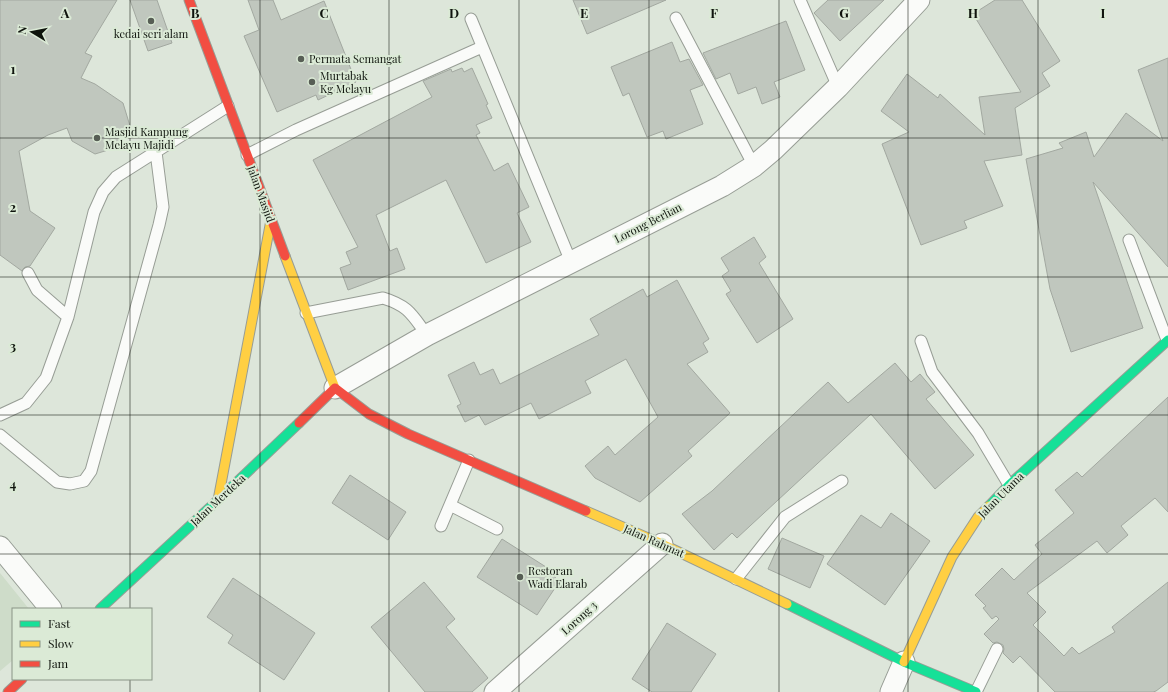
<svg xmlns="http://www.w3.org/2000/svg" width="1168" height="692" viewBox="0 0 1168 692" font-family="'Playfair Display',serif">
  <rect width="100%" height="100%" fill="#dde6da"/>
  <path fill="#cedcc9" d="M0 573 29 609H13V660L0 671Z"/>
  <path fill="#c0c7be" stroke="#a2a8a0" d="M0 0H117L85 53 92 56 81 78 95 84 123 103 130 126 118 147 95 154 72 141 67 128 48 135 19 151 30 211 55 228 30 266 25 267 22 271 0 255Z
    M130 0H157L172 43 148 51Z
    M248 0H273L281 20 324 1 356 82 318 100 316 95 277 112 244 36 259 30Z
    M573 0H666L587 34Z
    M828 0H884L840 41 814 13Z
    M995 0H1022L1060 61 1042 73 1050 86 1015 108 1022 155 984 161 1003 206 964 221 967 228 921 245 882 144 909 132 881 111 907 74 938 98 940 94 985 135 979 97 1021 92 973 14Z
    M786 21 805 70 774 82 780 97 762 104 756 87 738 94 730 73 716 79 703 53Z
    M672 42 680 62 689 59 703 85 690 90 703 124 666 139 663 131 647 137 629 93 623 96 611 67Z
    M1168 58V267L1093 182 1143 328 1071 352 1050 289 1026 159 1063 148 1059 143 1086 132 1094 157 1126 113 1163 141 1138 70Z
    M462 68 464 72 472 68 488 104 486 105 492 118 476 125 480 133 476 135 494 171 508 163 529 207 517 213 531 242 486 263 446 180 376 215 390 251 397 248 405 269 348 290 340 268 351 264 346 252 358 247 313 160 432 97 423 81 451 69 452 72Z
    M754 237 766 257 759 263 793 319 757 343 726 294 731 291 722 276 729 271 721 258Z
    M677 280 709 339 703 343 708 352 687 364 730 413 688 451 692 456 640 502 595 478 585 466 608 446 615 455 658 417 626 359 585 381 591 393 539 419 531 403 485 425 479 415 465 422 457 406 461 404 448 375 474 362 480 375 493 369 500 384 599 335 590 319 643 289 647 297Z
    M895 363 911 382 920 374 935 392 926 399 974 455 935 489 871 414 737 538 732 533 714 550 682 514 712 491 828 382 848 403Z
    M1168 397V512L1155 498 1121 526 1128 535 1107 553 1097 541 1027 593 1046 612 1033 625 1064 656 1072 647 1079 654 1115 632 1112 627 1168 582V682L1156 691 1153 692H1055L1020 656 1013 663 1003 653 1004 649 1003 645 997 642 993 643 984 634 999 619 996 616 992 619 983 608 986 606 975 595 1002 568 1014 580 1042 554 1035 545 1074 513 1055 490 1077 472 1082 477Z
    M350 475 406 512 388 540 332 503Z
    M891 513 930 541 885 605 827 564 861 515 881 528Z
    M782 538 824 556 810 588 768 569Z
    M502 539 557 574 554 576 559 582 537 615 477 577Z
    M233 578 315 633 284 680 228 643 233 635 207 617Z
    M424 582 455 619 446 627 488 678 472 692H425L371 627Z
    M667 623 716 654 691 692H652L632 679Z"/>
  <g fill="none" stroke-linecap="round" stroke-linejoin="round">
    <defs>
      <path id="lane" d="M800 0 838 87
        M676 18 754 166
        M471 19 571 262
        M247 155 296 130 482 47
        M1129 240 1167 340
        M28 273 37 290 68 317
        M306 313 383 298C409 306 412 315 427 335
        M921 341 932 372 978 433 1009 485
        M0 415 26 403 46 378 68 317 94 212 103 192 116 177 228 106
        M0 435 57 482 70 484 84 481 91 471 159 225 163 207 156 152
        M450 505 497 529
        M441 526 469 460
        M736 579 785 517 842 481
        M976 692 997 649"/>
      <path id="street" d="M335 388 427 335 722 186 754 166 773 150 838 87 919 0
        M0 547 51 609
        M495 692 662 544
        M891 692 904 662"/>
      <path id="fast" d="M989 506 1009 485 1168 340
        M787 604 904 662 976 692
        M100 609 218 500 299 423"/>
      <path id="slow" d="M285 256 335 388
        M218 500 271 220
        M586 511 662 544 787 604
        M904 662 952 557 978 517 989 506"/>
      <path id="jam" d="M189 0 285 256
        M335 388 369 414 408 434 586 511
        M299 423 335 388
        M8 692 22 679"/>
    </defs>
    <use href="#lane" stroke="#979d95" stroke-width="13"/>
    <use href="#street" stroke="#979d95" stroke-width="23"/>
    <use href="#fast" stroke="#979d95" stroke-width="11"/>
    <use href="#slow" stroke="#979d95" stroke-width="11"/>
    <use href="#jam" stroke="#979d95" stroke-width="11"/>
    <use href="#lane" stroke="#fafbf9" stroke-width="11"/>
    <use href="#street" stroke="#fafbf9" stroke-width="21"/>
    <use href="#fast" stroke="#16e098" stroke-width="9"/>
    <use href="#slow" stroke="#ffcf43" stroke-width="9"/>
    <use href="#jam" stroke="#f24e42" stroke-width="9"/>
  </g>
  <path fill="none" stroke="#0f140d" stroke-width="1" stroke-opacity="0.55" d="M130 0V609M260 0V692M389 0V692M519 0V692M649 0V692M779 0V692M908 0V692M1038 0V692M0 138H1168M0 277H1168M0 415H1168M0 554H1168M130 679V692"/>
  <g fill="#575e55" stroke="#dbead6" stroke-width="1.5">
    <circle cx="151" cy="21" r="4"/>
    <circle cx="301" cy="59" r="4"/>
    <circle cx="312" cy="82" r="4"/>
    <circle cx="97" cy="138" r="4"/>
    <circle cx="520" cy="577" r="4"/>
  </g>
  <g text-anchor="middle" stroke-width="4" stroke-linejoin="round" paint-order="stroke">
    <g font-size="11" fill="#0f140d" stroke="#dbead6" text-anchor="start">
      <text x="151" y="38" text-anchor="middle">kedai seri alam</text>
      <text x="309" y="63">Permata Semangat</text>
      <text x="320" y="80">Murtabak<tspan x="320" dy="13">Kg Melayu</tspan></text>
      <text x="105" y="136">Masjid Kampung<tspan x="105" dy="13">Melayu Majidi</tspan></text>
      <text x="528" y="575">Restoran<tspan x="528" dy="13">Wadi Elarab</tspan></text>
    </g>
    <g font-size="11" fill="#0f140d" stroke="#dbead6">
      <text transform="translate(261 194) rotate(70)" y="4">Jalan Masjid</text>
      <text transform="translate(648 223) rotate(-27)" y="4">Lorong Berlian</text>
      <text transform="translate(1001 495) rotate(-45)" y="4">Jalan Utama</text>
      <text transform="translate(218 500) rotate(-43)" y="4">Jalan Merdeka</text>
      <text transform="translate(654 541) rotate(24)" y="4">Jalan Rahmat</text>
      <text transform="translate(579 618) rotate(-42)" y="4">Lorong 3</text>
    </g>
  </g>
  <g font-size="13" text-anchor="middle" font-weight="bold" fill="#0f140d" stroke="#dbead6" stroke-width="4" stroke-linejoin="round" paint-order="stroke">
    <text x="65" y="18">A</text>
    <text x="195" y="18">B</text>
    <text x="324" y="18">C</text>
    <text x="454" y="18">D</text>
    <text x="584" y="18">E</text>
    <text x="714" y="18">F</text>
    <text x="844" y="18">G</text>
    <text x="973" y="18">H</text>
    <text x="1103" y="18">I</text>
    <text x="13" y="74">1</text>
    <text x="13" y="212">2</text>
    <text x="13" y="351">3</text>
    <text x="13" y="489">4</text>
  </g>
  <rect x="12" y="608" width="140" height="72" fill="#dbead6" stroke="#899486"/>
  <rect x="20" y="621" width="20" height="6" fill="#16e098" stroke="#899486"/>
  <text x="48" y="628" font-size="12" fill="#0f140d">Fast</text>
  <rect x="20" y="641" width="20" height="6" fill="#ffcf43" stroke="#899486"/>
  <text x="48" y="648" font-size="12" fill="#0f140d">Slow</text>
  <rect x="20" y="661" width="20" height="6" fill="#f24e42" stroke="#899486"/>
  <text x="48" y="668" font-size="12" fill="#0f140d">Jam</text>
  <g transform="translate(32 32) rotate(280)" stroke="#dbead6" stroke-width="3" paint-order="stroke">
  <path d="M0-3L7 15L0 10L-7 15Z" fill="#0f140d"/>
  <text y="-6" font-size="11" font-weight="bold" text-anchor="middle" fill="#0f140d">N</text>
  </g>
</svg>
